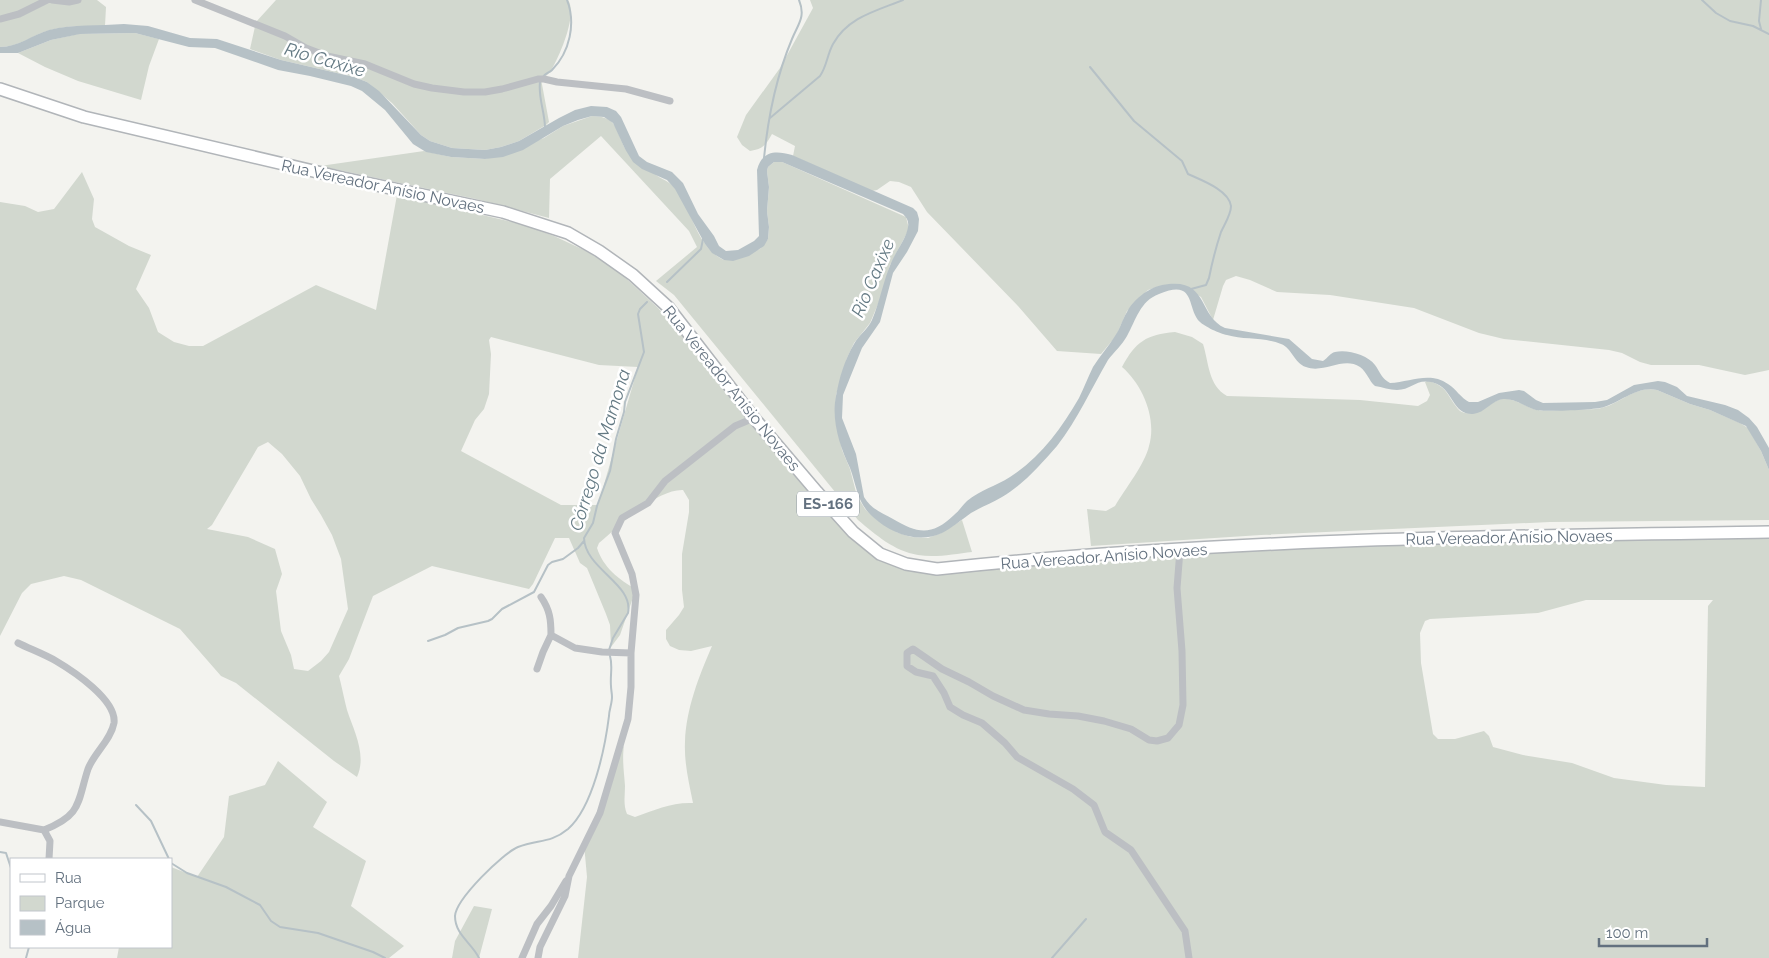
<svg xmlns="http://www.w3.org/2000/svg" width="1769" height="958" viewBox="0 0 1769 958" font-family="Raleway,sans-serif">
  <rect width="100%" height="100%" fill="#f3f3ef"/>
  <path fill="#d2d8cf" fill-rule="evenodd" d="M0 0H97L106 7 105 26C86 26 66 25 47 31 31 36 18 47 0 47Z
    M276 0H568C578 14 559 58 550 72 548 75 544 77 541 79L549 122 546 125 519 141 501 147 485 150 452 148 430 141 421 135 392 103 367 82 354 77 281 60 250 49 256 22Z
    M810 0H1769V370L1745 375 1699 365H1651L1640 362 1622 353 1609 350 1504 339 1479 333 1414 308 1330 295 1277 292 1250 280 1236 276 1226 280 1223 286 1213 320 1201 297 1182 286 1174 284 1160 286 1148 290 1127 311 1116 336 1101 354 1057 351 1018 306 927 212 911 187 899 182 890 181 877 190 872 191 793 156 795 146 772 134C766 145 763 149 750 151L742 145 737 137 746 115 780 68 813 8Z
    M135 33 159 39 149 66 141 100 78 81 45 67 18 53 51 40 78 34Z
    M592 116C612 117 614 122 621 140 623 143 624 148 626 150 634 159 646 169 656 175 663 180 669 181 675 188 693 211 696 247 724 260L760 249 768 239 769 227 767 211 769 187 767 171 768 167 774 162H782L789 165 906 217 908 225V231L890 265 881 297 870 323 854 343 847 358 836 395 835 415 842 450 850 469 857 496 865 509 877 520 896 532 911 537 928 538 941 533 962 520 972 552C955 554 935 558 918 555 894 551 876 535 858 520L674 295 656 281 697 247 689 231 601 136 550 179 549 218 476 199 320 166 424 151 451 157 485 159 544 138 563 126Z
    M82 172 94 199 92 219 95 227 129 246 151 255 136 289 149 308 158 332 174 342 189 346H203L316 285 376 310 397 195 521 224 554 236 584 250 616 269 658 308 686 340 710 373 801 478 894 562 929 574 1007 566 1085 565 1178 552 1769 533V958H578L587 877 584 844 624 745C622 761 624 771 625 786 625 795 623 805 627 814L635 817C655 810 672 802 693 803 689 783 684 763 685 742 686 709 699 676 712 646L691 651 679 650 670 646 666 639V630L679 615 684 607 682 590V554L689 512V500L683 490C657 489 619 526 599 543L597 548C603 567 619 580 636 589L620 635 611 647 610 625 606 614 587 568 580 563 569 538H555L533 584 529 589 432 566 373 596 349 659 339 676C342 687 344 699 347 710 354 731 367 755 357 777L334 761 236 683 221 676 180 629 81 580 64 576 31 584 22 593 0 636V202L25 206 38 212 54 209ZM491 337 599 365 638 367 598 505H561L461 451 475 420 484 409 489 394 491 354 489 340ZM268 442 282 454 300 476 311 499 321 515 332 535 341 559 348 609 329 652 321 661 308 671 294 669 291 655 281 631 276 591 282 574 275 549 248 537 207 529 212 525 258 447ZM1586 600H1713L1708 606 1705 787 1666 785 1614 778 1572 763 1523 755 1493 747 1489 736 1484 731 1455 739H1438L1433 734 1421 663 1420 633 1425 621 1430 619 1538 613Z
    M1175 332 1192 337 1203 344C1209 363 1208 385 1227 396L1360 400 1418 406 1427 401 1430 395 1425 382 1427 381C1448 385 1447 397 1460 411 1478 420 1487 402 1502 399 1514 397 1526 408 1538 410 1549 412 1558 410 1569 409 1578 409 1587 410 1596 409 1618 407 1633 385 1657 390L1690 404 1710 410 1740 423 1748 428 1761 451 1769 470V520L1550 522 1261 535 1091 546 1087 509 1106 511 1115 506C1125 489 1145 464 1149 446 1157 419 1143 385 1122 367 1136 341 1146 335 1175 332Z
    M278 761 327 802 313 827 366 861 351 906 404 946 389 958H117L119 947H171V867L197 877 224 837 229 796 265 785Z
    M474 906 492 909 479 958H452L455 941Z"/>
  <path fill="#b6c1c6" d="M124 24 148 26 190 38 217 39 281 60 354 77 367 82 379 91 421 135 430 141 452 148 485 150 501 147 519 141 559 118 575 110 591 106 607 107 616 111 621 117 639 156 647 162 672 172 683 183 698 214 714 236 719 246 726 251 738 250 754 241 759 236 757 170C762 151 775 150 792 155L913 208 917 212 919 219 918 231 907 252 893 273 880 322 862 348 843 395 842 418 856 454 864 497C871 509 882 513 893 519 918 534 932 536 954 515 959 511 962 506 967 501 980 490 996 486 1010 477 1040 458 1061 429 1079 398 1084 388 1088 377 1093 367 1100 356 1108 347 1115 336 1120 329 1122 320 1127 312 1133 300 1148 288 1162 285 1209 276 1197 315 1225 328L1289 339 1312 359 1323 361C1328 358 1330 353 1335 352 1347 349 1368 355 1375 365 1380 372 1382 379 1390 383 1410 382 1430 371 1448 384 1456 389 1461 398 1469 402H1478L1499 393 1519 390 1524 391 1536 400 1543 403 1595 402 1607 400 1634 385 1658 381 1665 382 1677 387 1687 396 1725 405 1738 410 1749 418 1757 427 1769 448V470L1761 451 1746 426 1710 410 1690 404 1657 390C1636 386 1622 402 1604 407 1597 410 1543 412 1536 410 1525 407 1515 398 1503 399 1492 400 1485 413 1473 414 1453 415 1453 391 1437 384 1417 376 1413 390 1397 390 1390 390 1382 387 1375 386 1369 381 1367 372 1360 367 1343 356 1324 374 1306 367 1294 363 1292 348 1281 344 1264 337 1244 340 1227 335 1220 334 1204 326 1200 322 1186 309 1197 278 1159 294 1140 301 1136 320 1127 336 1122 345 1114 352 1108 360 1091 389 1078 419 1057 446 1041 464 1023 485 1002 497 992 503 981 507 971 513 961 520 952 528 942 533 919 544 891 534 873 517 857 503 857 487 850 468 840 447 831 420 836 396 839 378 845 359 854 344 859 335 868 329 872 320 880 301 883 282 891 263 895 253 907 237 908 227 909 221 907 218 903 214L789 165 782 162H774L768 167 767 171 769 187 767 211 769 227 768 239 764 246 749 256 733 261 724 260 712 253 705 244 675 189 667 180 642 169 633 162 625 149 613 123 604 117 592 116 578 120 563 126 523 150 503 157 485 159 451 157 426 152 413 144 385 110 362 91 351 86 310 76 278 70 215 48 189 47 135 33 80 34 51 40 18 53H0V47C18 47 32 35 49 30 73 24 99 26 124 24Z"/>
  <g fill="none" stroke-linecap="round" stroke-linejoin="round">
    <path stroke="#b6c1c6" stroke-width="2" d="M1702 0 1716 13 1730 21 1753 26 1769 34
      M1761 0 1759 21 1761 29
      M1090 67 1134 121 1182 161 1188 174C1201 180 1229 190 1231 206 1231 215 1224 225 1221 232 1216 247 1212 263 1209 278L1206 285 1191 289
      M543 77C545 73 549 73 552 70 570 52 576 23 567 0
      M540 82C538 98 545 112 545 128
      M770 118 820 76C827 66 827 55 833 44 848 17 876 11 903 0
      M764 158C768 117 776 77 792 39 798 24 806 17 799 0
      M667 282 701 249 703 239
      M428 641 445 635 458 628 488 621 492 619 502 609 534 592 548 565 552 562 563 559 578 548 584 541
      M609 650 613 638 628 613C634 584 585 569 584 538L593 523 597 506 610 471 616 439 624 412 625 402 644 352 638 314 640 309 647 302
      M136 805 151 821 169 859
      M0 852 6 853 11 868
      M171 863 187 873 226 887 260 905 271 921 280 927 318 933 373 952 385 958
      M26 958 29 947
      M479 958C472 943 455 935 455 916 456 899 503 853 518 847 537 839 550 844 568 829 593 807 605 748 609 716 609 710 612 704 612 697 612 693 611 690 611 686 610 675 613 666 610 656
      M1052 958 1086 919"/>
    <defs>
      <path id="primary" d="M0 89 84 117 343 178 503 212 568 233 599 251 633 275 669 308 754 418 817 492 853 532 880 554 906 564 937 569C1213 539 1492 536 1769 532"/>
    </defs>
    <use href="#primary" stroke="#b1b5b9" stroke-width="14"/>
    <path stroke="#bcbfc3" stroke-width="7" d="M52 0 69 2 78 0
      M195 0 285 36 306 48 327 56 365 64 414 84 432 88 464 92H485L502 89 538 79H544L557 82 626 89 670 101
      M0 19 19 14 47 0
      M1180 550 1177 588 1182 651 1183 705 1179 725 1168 738 1157 741 1149 740 1131 729 1104 721 1078 716 1049 714 1024 710 993 696 969 682 942 669 913 649 907 653V666L916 672 933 676 944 693 950 707 963 715 982 723 1005 743 1017 757 1073 789 1094 805 1105 832 1131 850 1185 931 1189 958
      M541 597C550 610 551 620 551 635L575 648 602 652 631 653
      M18 643C30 649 44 654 56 661 73 671 117 700 114 723 111 740 94 753 88 769 77 803 82 815 44 830
      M537 669 543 652 551 635
      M0 822 44 830 50 841 49 859
      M522 958 537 924 551 906 566 881
      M538 958 540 947 565 896 569 876 600 813 628 719 631 687V653L636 595 632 574 615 533 622 518 648 503 665 481 735 426 754 418"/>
    <use href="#primary" stroke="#fff" stroke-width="11"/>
  </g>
  <g text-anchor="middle" stroke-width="5" stroke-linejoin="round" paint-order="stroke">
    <rect fill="#fff" stroke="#929ca5" stroke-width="1" x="797" y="491.5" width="62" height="25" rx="4"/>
    <g font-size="15" font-weight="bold" fill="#63717f">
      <text x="828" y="509">ES-166</text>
    </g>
    <g font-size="16" fill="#63717f" stroke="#fff">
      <text transform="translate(383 186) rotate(12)" y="6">Rua Vereador Anísio Novaes</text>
      <text transform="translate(732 388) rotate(51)" y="6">Rua Vereador Anísio Novaes</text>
      <text transform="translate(1509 537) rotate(-1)" y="6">Rua Vereador Anísio Novaes</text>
      <text transform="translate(1104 556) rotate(-4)" y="6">Rua Vereador Anísio Novaes</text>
    </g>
    <g font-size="18" font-style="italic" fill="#647a84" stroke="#fff">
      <text transform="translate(325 60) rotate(16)" y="6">Rio Caxixe</text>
      <text transform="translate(873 278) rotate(-67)" y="6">Rio Caxixe</text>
      <text transform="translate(600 450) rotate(-73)" y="6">Córrego da Mamona</text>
    </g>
  </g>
  <rect x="10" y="858" width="162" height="90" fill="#ffffff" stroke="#c1c6cc"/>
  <rect x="20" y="874" width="25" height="8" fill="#ffffff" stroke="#c1c6cc"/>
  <text x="55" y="883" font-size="15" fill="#63717f">Rua</text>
  <rect x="20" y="896" width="25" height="15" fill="#d2d8cf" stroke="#c1c6cc"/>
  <text x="55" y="908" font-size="15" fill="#63717f">Parque</text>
  <rect x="20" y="920" width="25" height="15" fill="#b6c1c6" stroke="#c1c6cc"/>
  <text x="55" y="933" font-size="15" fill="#63717f">Água</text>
  <path d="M1599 938v8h108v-8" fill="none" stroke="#63717f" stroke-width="2.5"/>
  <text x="1606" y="938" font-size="15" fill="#63717f" stroke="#ffffff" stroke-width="4" paint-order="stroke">100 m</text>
</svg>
